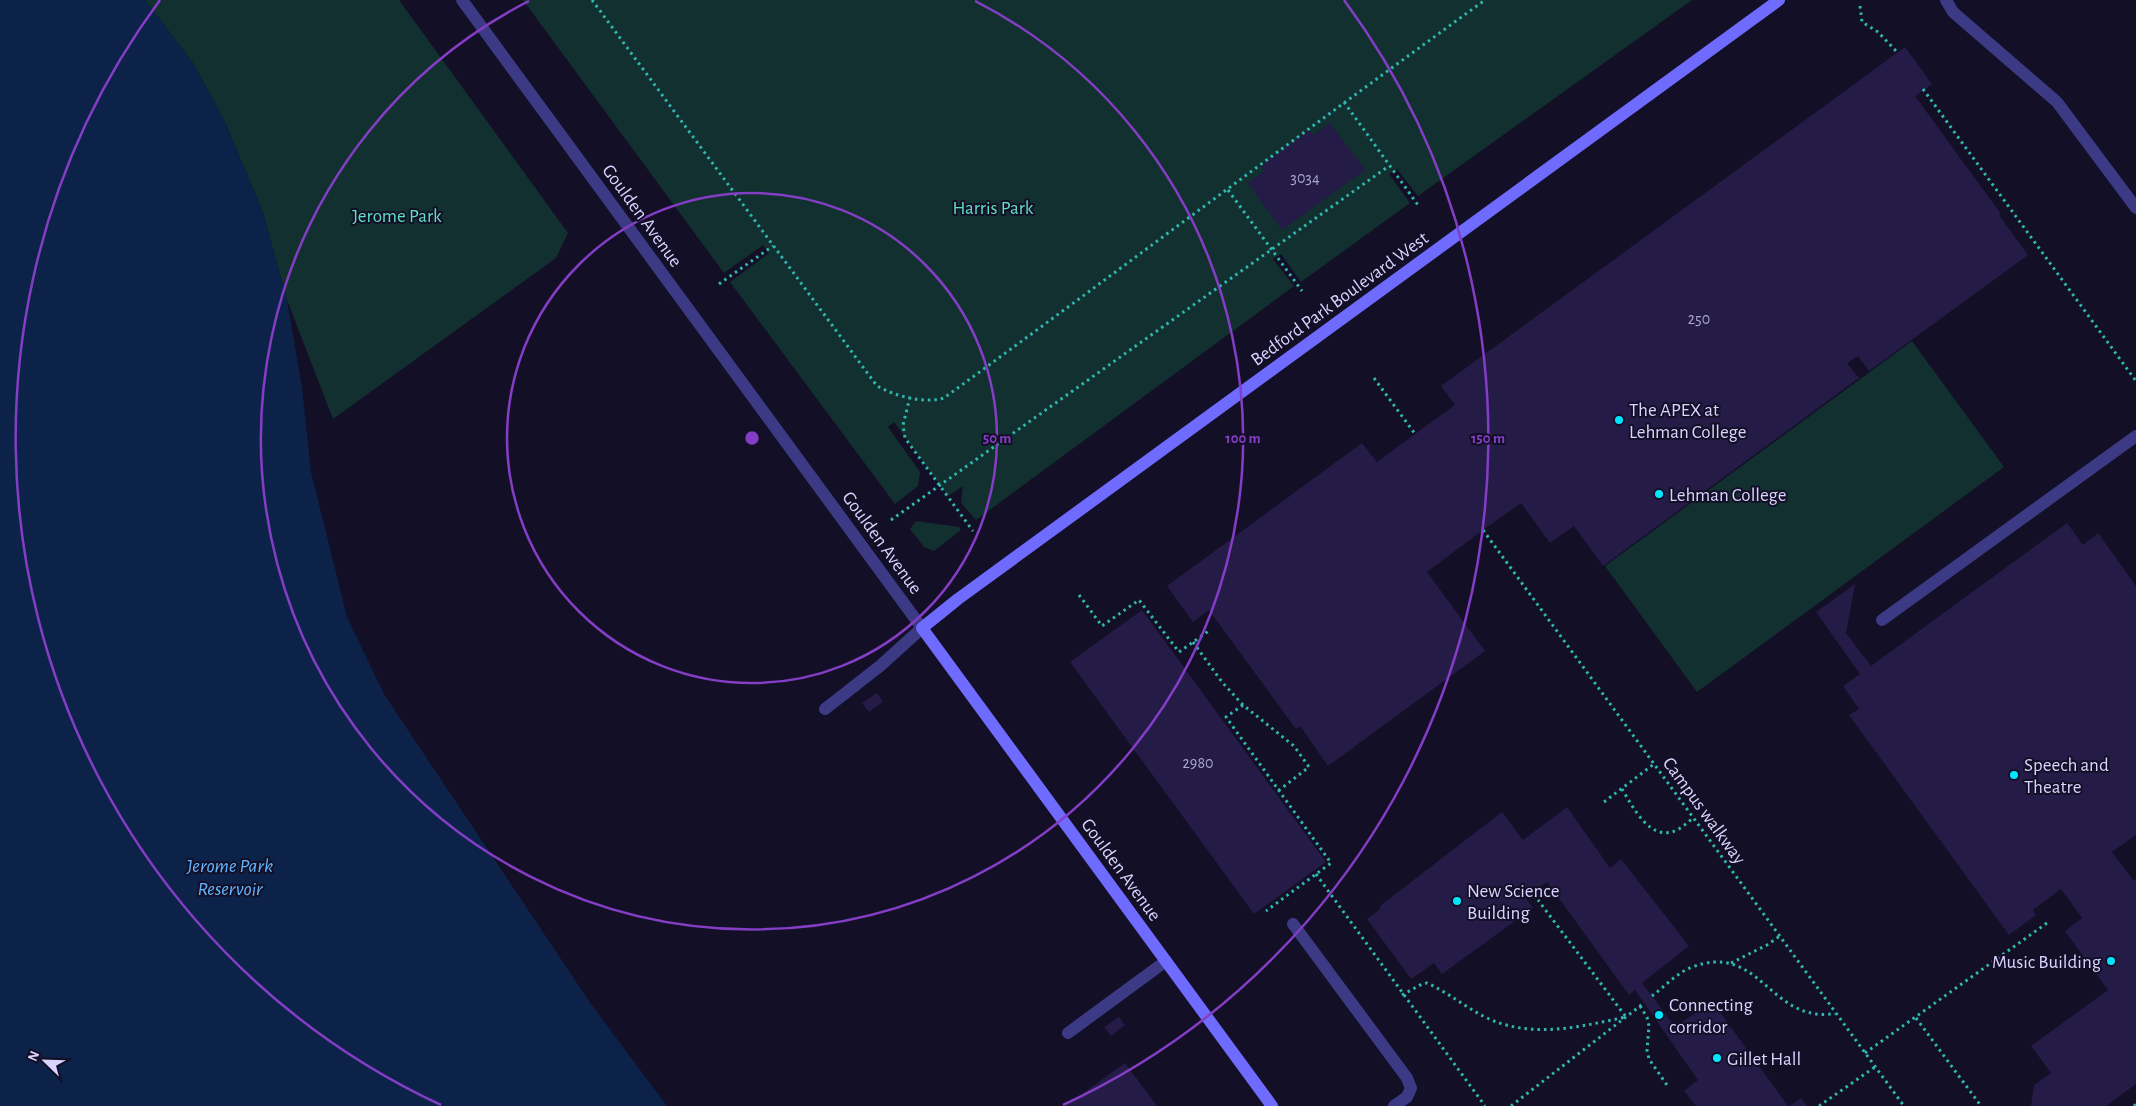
<svg xmlns="http://www.w3.org/2000/svg" width="2136" height="1106" viewBox="0 0 2136 1106" font-family="'Alegreya Sans',sans-serif">
  <rect width="100%" height="100%" fill="#130f26"/>
  <path fill="#12302f" d="M145 0H399L568 233 556 258 333 419 287 300 262 210 224 120 193 63Z
    M523 0H1692L1418 196 1397 169 1389 174 1410 203 1301 282 1281 254 1273 259 1294 286 976 520 961 503 963 486 948 496 894 422 888 427 920 472 918 486 895 504 730 282 769 253 763 245 724 273Z
    M1912 341 2004 467 1697 692 1605 566Z
    M916 521 959 527 961 530 934 551 924 547 910 529Z"/>
  <path fill="#0c2248" d="M0 0H145L193 63 224 120 262 210 287 300 302 387 311 472 347 617 384 694 591 1004 667 1106H0Z"/>
  <path fill="#241b47" d="M1905 47 1932 84 1915 96 2001 214 1999 215 2028 255 1869 371 1858 356 1847 363 1859 378 1603 566 1574 526 1550 543 1521 503 1483 530 1427 572 1485 651 1328 766 1300 726 1296 729 1209 610 1193 622 1167 586 1362 443 1377 462 1415 434 1455 405 1441 386Z
    M1330 123 1365 170 1282 230 1248 183 1264 171 1260 166 1309 130 1313 135Z
    M2067 523 2083 545 2098 533 2136 586V835L2112 852 2134 881 2136 879V1084L2106 1106H2031L2034 1085 2051 1073 2031 1046 2108 990 2065 931 2082 918 2061 889 2033 910 2036 915 2009 935 1849 715 1859 709 1843 686 1860 674 1816 612 1855 584 1846 633 1871 666Z
    M1142 610 1326 862 1254 914 1070 662Z
    M877 693 883 702 869 712 862 703Z
    M1567 807 1610 868 1621 859 1689 946 1642 983 1652 996 1675 1027 1712 1001 1788 1106H1696L1684 1091 1698 1080 1635 990 1629 995 1547 882 1525 897 1533 908 1442 974 1434 963 1411 979 1367 919 1379 910 1381 905 1502 812 1523 840Z
    M1119 1017 1125 1025 1111 1036 1104 1027Z
    M1125 1063 1157 1106H1065Z
    M1801 1098 1807 1106H1790Z"/>
  <g fill="none" stroke-linecap="round" stroke-linejoin="round">
    <path stroke="#2fb8b0" stroke-width="3" stroke-dasharray="2.5 4" stroke-linecap="butt" d="M592 0 877 386C895 396 924 404 944 398 1125 266 1304 131 1485 0
      M1860 6 1862 22 1878 32 1897 52
      M1923 89 2136 381
      M1344 102 1418 205
      M1228 190 1302 291
      M719 284 773 246
      M1374 378 1415 434
      M910 397 903 425 905 438 973 531
      M891 520 1389 166
      M1483 530 1904 1106
      M1079 595 1102 626 1139 600 1179 652 1210 630
      M1193 642 1222 682 1243 705 1294 746 1309 767 1278 791
      M1243 705 1226 717 1331 863 1266 911
      M1622 789C1633 807 1650 843 1677 830 1683 827 1688 822 1693 818
      M1604 802 1654 764
      M1316 874 1485 1106
      M1731 963 1767 945 1780 936
      M1402 995 1422 984 1427 983C1447 992 1464 1006 1483 1016 1530 1040 1578 1027 1626 1017L1538 900
      M1652 996C1664 987 1678 972 1692 967 1754 944 1766 1007 1816 1014 1822 1015 1829 1014 1835 1014
      M1640 1006 1647 1017 1649 1026 1647 1050 1649 1059 1669 1088
      M1916 1018 1981 1106
      M1865 1053 2047 923
      M1511 1106 1644 1003
      M1819 1106 1875 1067
      M2134 1106 2136 1104"/>
    <path stroke="#3d3a85" stroke-width="12" d="M1946 0 1953 12 2057 102 2136 208
      M1882 620 2136 436
      M825 709 880 666 922 628
      M1293 924 1407 1078 1411 1088 1407 1097 1394 1106
      M1068 1033 1166 961"/>
    <path stroke="#3d3a85" stroke-width="12" d="M462 0 922 628"/>
    <path stroke="#6f6bff" stroke-width="12" d="M1272 1106 922 628 958 599 1779 0"/>
  </g>
  <g fill="none" stroke="#843dc5" stroke-width="2.5">
    <circle cx="752" cy="438" r="245"/>
    <path d="M975 1A491 491 0 1 1 529 1"/>
    <path d="M441 1105A736 736 0 0 1 160 0M1344 0A736 736 0 0 1 1063 1105"/>
  </g>
  <g fill="#00e5ff" stroke="#130f26" stroke-width="2">
    <circle cx="1619" cy="420" r="5"/>
    <circle cx="1659" cy="494" r="5"/>
    <circle cx="2014" cy="775" r="5"/>
    <circle cx="1457" cy="901" r="5"/>
    <circle cx="2111" cy="961" r="5"/>
    <circle cx="1659" cy="1015" r="5"/>
    <circle cx="1717" cy="1058" r="5"/>
  </g>
  <g text-anchor="middle" stroke-width="4" stroke-linejoin="round" paint-order="stroke">
    <g font-size="16" fill="#aca6d1">
      <text x="1305" y="183">3034</text>
      <text x="1699" y="324">250</text>
      <text x="1198" y="768">2980</text>
    </g>
    <g font-size="19" fill="#5fe0c0" stroke="#130f26">
      <text x="993" y="214">Harris Park</text>
      <text x="397" y="222">Jerome Park</text>
    </g>
    <g font-size="19" fill="#d9d4ff" stroke="#130f26">
      <text transform="translate(643 215) rotate(54)" y="7">Goulden Avenue</text>
      <text transform="translate(1339 298) rotate(-36)" y="7">Bedford Park Boulevard West</text>
      <text transform="translate(883 542) rotate(54)" y="7">Goulden Avenue</text>
      <text transform="translate(1705 810) rotate(54)" y="7">Campus walkway</text>
      <text transform="translate(1122 869) rotate(54)" y="7">Goulden Avenue</text>
    </g>
    <g font-size="19" fill="#d9d4ff" stroke="#130f26" text-anchor="start">
      <text x="1629" y="416">The APEX at<tspan x="1629" dy="22">Lehman College</tspan></text>
      <text x="1669" y="501">Lehman College</text>
      <text x="2024" y="771">Speech and<tspan x="2024" dy="22">Theatre</tspan></text>
      <text x="1467" y="897">New Science<tspan x="1467" dy="22">Building</tspan></text>
      <text x="2101" y="968" text-anchor="end">Music Building</text>
      <text x="1669" y="1011">Connecting<tspan x="1669" dy="22">corridor</tspan></text>
      <text x="1727" y="1065">Gillet Hall</text>
    </g>
    <g font-size="20" font-style="italic" fill="#62b6ff" stroke="#130f26">
      <text x="230" y="872">Jerome Park<tspan x="230" dy="23">Reservoir</tspan></text>
    </g>
  </g>
  <circle cx="752" cy="438" r="8" fill="#843dc5" stroke="#130f26" stroke-width="2.5"/>
  <g font-size="15" text-anchor="middle" font-weight="bold" fill="#843dc5" stroke="#130f26" stroke-width="4" stroke-linejoin="round" paint-order="stroke">
    <text x="997" y="443">50 m</text>
    <text x="1243" y="443">100 m</text>
    <text x="1488" y="443">150 m</text>
  </g>
  <g transform="translate(45 1061) rotate(293)" stroke="#130f26" stroke-width="4" paint-order="stroke">
  <path d="M0-4L9 19L0 12L-9 19Z" fill="#d9d4ff"/>
  <text y="-8" font-size="14" font-weight="bold" text-anchor="middle" fill="#d9d4ff">N</text>
  </g>
</svg>
